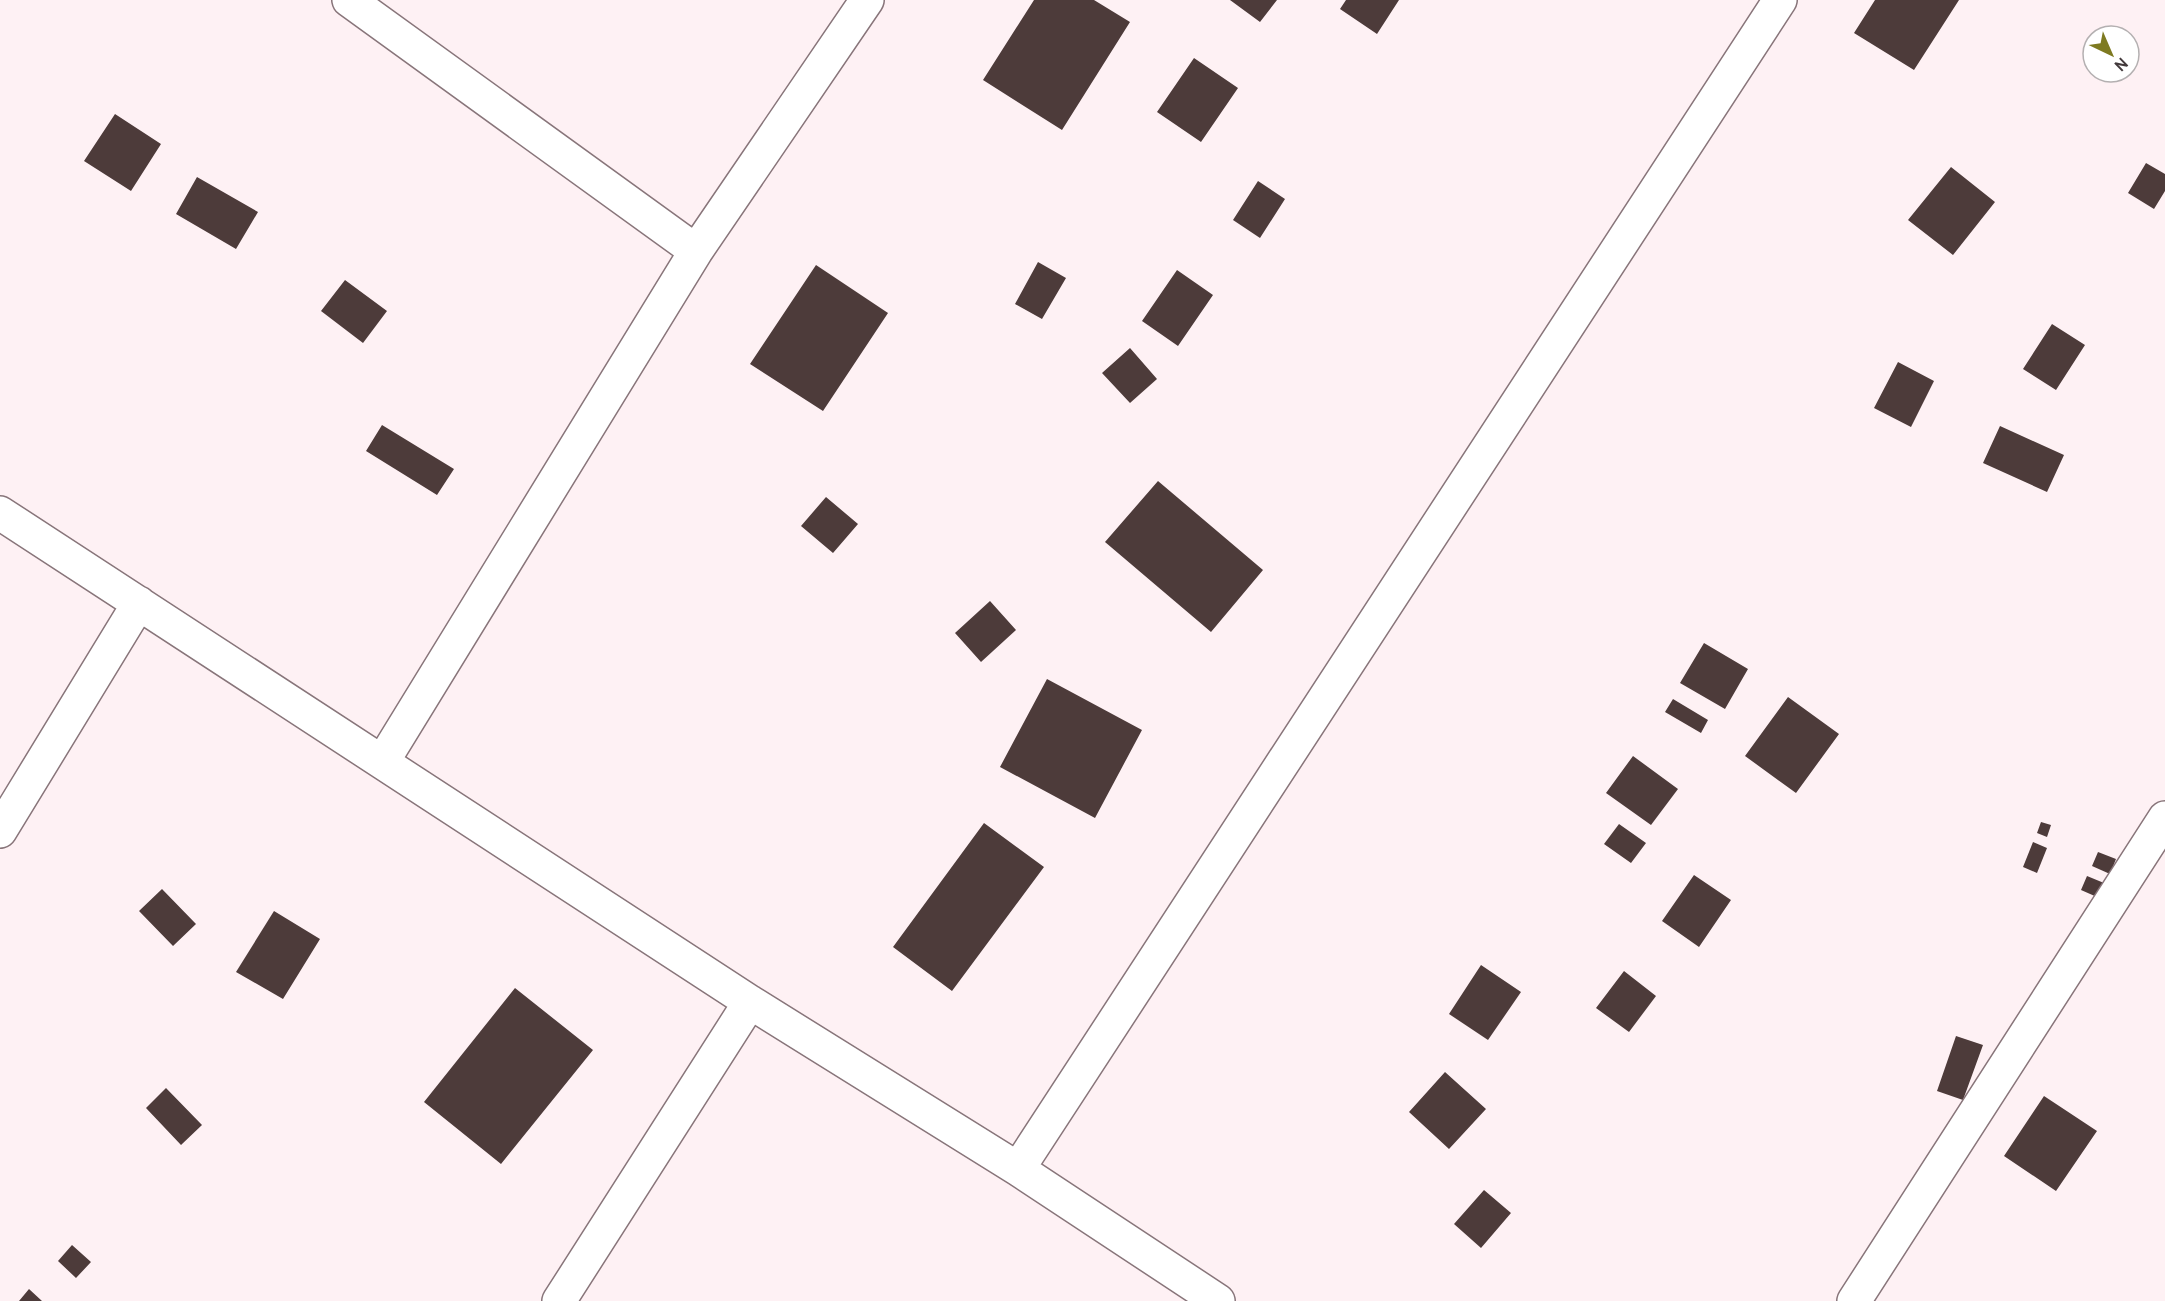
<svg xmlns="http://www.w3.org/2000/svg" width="2165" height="1301" viewBox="0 0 2165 1301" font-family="Overpass,sans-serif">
  <rect width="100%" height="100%" fill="#fef1f4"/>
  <path fill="#4d3b3a" d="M1034 0H1094L1130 22 1062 130 983 80Z
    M1230 0H1277L1260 22Z
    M1346 0H1399L1377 34 1340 9Z
    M1875 0H1959L1914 70 1854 33Z
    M1194 58 1238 88 1201 142 1157 112Z
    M115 114 161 144 131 191 84 161Z
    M2146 163 2165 174V191L2154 209 2128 193Z
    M1951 167 1995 202 1953 255 1908 220Z
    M197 177 258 212 236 249 176 214Z
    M1258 181 1285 199 1260 238 1233 220Z
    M1038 262 1066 278 1042 319 1015 304Z
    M816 265 888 313 823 411 750 364Z
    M1177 270 1213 295 1178 346 1142 321Z
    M345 280 387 311 363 343 321 311Z
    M2052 324 2085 345 2056 390 2023 369Z
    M1130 348 1157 379 1130 403 1102 373Z
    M1898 362 1934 381 1911 427 1874 408Z
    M382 425 454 469 437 495 366 451Z
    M2000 426 2064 455 2047 492 1983 463Z
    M1158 481 1263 570 1211 632 1105 542Z
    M826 497 858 524 833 553 801 526Z
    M990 601 1016 630 981 662 955 633Z
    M1704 643 1748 669 1725 709 1680 683Z
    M1047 679 1142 730 1095 818 1000 767Z
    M1788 697 1839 734 1796 793 1745 756Z
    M1673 699 1708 720 1701 733 1665 712Z
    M1633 756 1678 789 1651 825 1606 793Z
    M2041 822 2051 825 2047 837 2037 833Z
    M984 823 1044 867 952 991 893 947Z
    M1619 824 1646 843 1631 863 1604 844Z
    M2033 842 2047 848 2037 873 2023 867Z
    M2098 852 2116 859 2110 874 2092 866Z
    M1694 875 1731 900 1699 947 1662 921Z
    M2087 876 2104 883 2097 897 2081 890Z
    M162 889 196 924 173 946 139 911Z
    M274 911 320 939 283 999 236 972Z
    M1481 965 1521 992 1488 1040 1449 1014Z
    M1624 971 1656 996 1629 1032 1596 1008Z
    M515 988 593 1050 501 1164 424 1102Z
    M1956 1036 1983 1045 1963 1100 1937 1091Z
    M1445 1072 1486 1109 1449 1149 1409 1112Z
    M166 1088 202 1125 181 1145 146 1108Z
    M2044 1096 2097 1131 2056 1191 2004 1156Z
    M1484 1190 1511 1213 1481 1248 1454 1224Z
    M72 1245 91 1262 76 1278 58 1261Z
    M29 1289 42 1301H19Z"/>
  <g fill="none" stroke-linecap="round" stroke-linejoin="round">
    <defs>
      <path id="street" d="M349 0 696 251
        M0 513 750 1002 1018 1169 1218 1301
        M383 761 696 251 867 0
        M0 831 139 603
        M1018 1169 1780 0
        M559 1301 750 1002
        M1854 1301 2165 818"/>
    </defs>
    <use href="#street" stroke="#88757a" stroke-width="36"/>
    <use href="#street" stroke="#fff" stroke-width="33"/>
  </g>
  <g transform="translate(2111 54) rotate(136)"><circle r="28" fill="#ffffff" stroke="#b4b0b1" stroke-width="1.5"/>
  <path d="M0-4.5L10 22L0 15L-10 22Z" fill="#7e7a21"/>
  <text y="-9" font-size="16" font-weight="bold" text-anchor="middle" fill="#433a3c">N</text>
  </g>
</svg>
